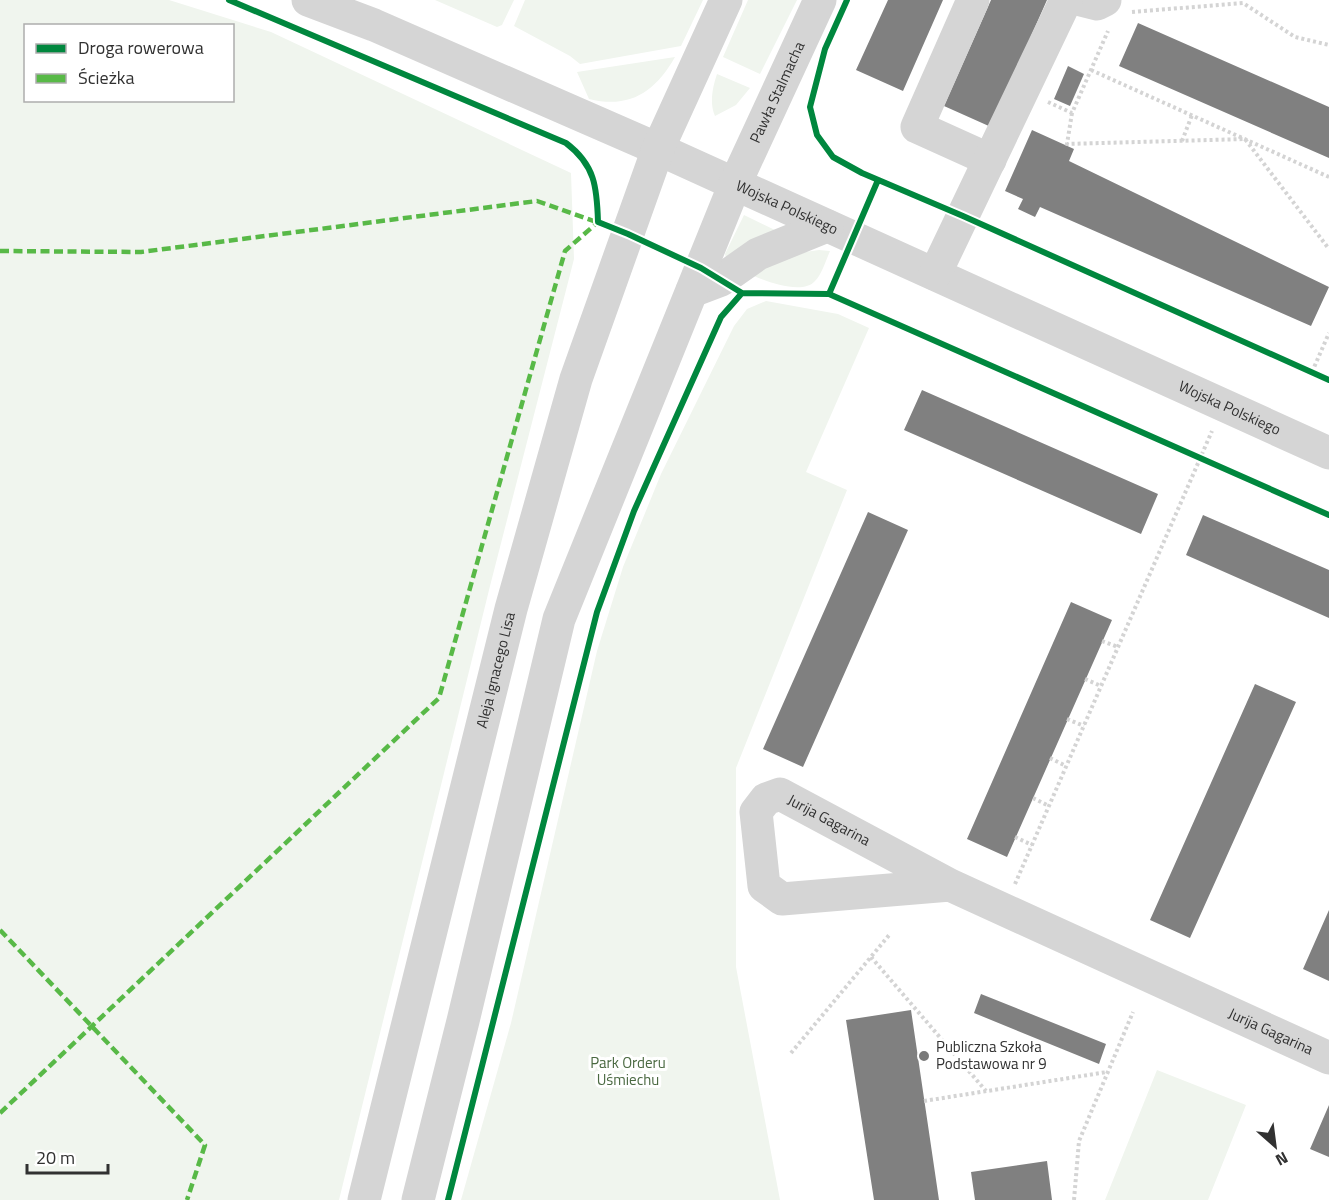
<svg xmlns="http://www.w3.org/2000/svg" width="1329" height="1200" viewBox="0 0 1329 1200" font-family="'Titillium Web',sans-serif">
  <rect width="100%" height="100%" fill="#fff"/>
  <path fill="#f0f5ee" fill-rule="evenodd" d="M0 0H169L271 32 571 173 574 259 490 586 339 1200H0ZM26 26H232V100H26Z
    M435 0H514L502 25 497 27Z
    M525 0H703L681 46 580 64 570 56 514 26Z
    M748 0H797L760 74 723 57Z
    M675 57C655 92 630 109 589 99L577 72Z
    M717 74 750 88 736 105 715 116C709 103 713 86 717 74Z
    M744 215 777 231 726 258 725 254Z
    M819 250 830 251C826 260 822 274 815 281 803 295 767 282 752 275L791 254Z
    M766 301 838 314 869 328 806 472 847 490 736 768V967L780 1200H461L511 1023 597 651 623 567 661 474 734 326 747 309Z
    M1157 1070 1246 1105 1208 1200H1105Z"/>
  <path fill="#808080" d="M888 0H943L903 91 856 70Z
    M991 0H1047L991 127 944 106Z
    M1138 23 1329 107V158L1119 66Z
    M1068 66 1084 74 1070 106 1054 99Z
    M1032 130 1074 149 1069 161 1329 287 1311 326 1040 207 1035 217 1018 209 1023 199 1005 191Z
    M922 390 1158 494 1141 534 904 430Z
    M868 512 908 530 803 767 763 749Z
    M1203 515 1329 570V618L1186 555Z
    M1071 602 1112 620 1007 857 967 839Z
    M1255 684 1296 702 1190 938 1150 920Z
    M1329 910V981L1303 969Z
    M981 994 1106 1044 1099 1064 974 1013Z
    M911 1010 939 1200H874L846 1020Z
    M1329 1105V1157L1310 1149Z
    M1047 1161 1052 1200H975L971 1172Z"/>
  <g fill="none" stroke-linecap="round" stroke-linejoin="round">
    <path stroke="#d4d4d4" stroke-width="4" stroke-dasharray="3 3" stroke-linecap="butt" d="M1132 12 1243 3 1295 37 1329 45
      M1091 70 1329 177
      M1048 102 1072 113 1108 31
      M1072 113 1067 144 1245 139 1329 249
      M1182 141 1192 115
      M1312 372 1329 333
      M1102 641 1118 647
      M1085 679 1101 686
      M1067 719 1084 726
      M1050 758 1066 766
      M1033 798 1049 806
      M1015 837 1032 845
      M1015 884 1212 431
      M871 957 986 1091
      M791 1053 890 934
      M924 1101 1107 1072
      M1074 1200 1079 1141 1133 1012"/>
    <g stroke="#d5d5d5" stroke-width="33">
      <path id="s1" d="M308 0 374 25 658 149 1329 453"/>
      <path d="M973 0 917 127 990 160"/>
      <path d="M1081 0 1097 4 1105 0"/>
      <path d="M935 274 1066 0"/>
      <path d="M692 291 721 280 758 254 827 226"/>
      <path id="s2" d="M950 885 782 899 764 886 756 812 766 799 780 794 950 885 1329 1058"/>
      <path id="s3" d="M364 1200 511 609 576 379 658 149 726 0"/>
      <path id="s4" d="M418 1200 463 1021 559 619 735 184 820 0"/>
    </g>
    <path stroke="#58b947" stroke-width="4.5" stroke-dasharray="9 4.5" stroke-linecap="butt" d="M0 251 141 252 537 201 602 224
      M0 930 205 1145 187 1200
      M0 1113 439 698 565 251 598 222"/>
    <defs>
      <path id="cycleway" d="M229 0 566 143C595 165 597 187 598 222L628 234 701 268 742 293 829 294 1329 515
        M847 0 825 49 810 107 817 135 833 157 862 173 963 216 1329 380
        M829 294 878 180
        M448 1200 597 612 634 511 721 317 742 293"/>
    </defs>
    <use href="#cycleway" stroke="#fff" stroke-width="10"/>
    <use href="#cycleway" stroke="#00873e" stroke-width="6"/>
  </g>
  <circle fill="#797979" stroke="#fff" stroke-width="2" cx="924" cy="1056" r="6"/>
  <g text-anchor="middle" stroke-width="6" stroke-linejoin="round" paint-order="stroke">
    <g font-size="15" fill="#313131" stroke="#fff">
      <text dy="5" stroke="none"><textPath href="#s4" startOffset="1168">Pawła Stalmacha</textPath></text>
      <text dy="5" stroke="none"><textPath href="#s1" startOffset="522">Wojska Polskiego</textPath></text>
      <text dy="5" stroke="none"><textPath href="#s1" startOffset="1008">Wojska Polskiego</textPath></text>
      <text dy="5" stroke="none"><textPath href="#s3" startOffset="546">Aleja Ignacego Lisa</textPath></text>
      <text dy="5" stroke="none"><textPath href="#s2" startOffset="352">Jurija Gagarina</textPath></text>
      <text dy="5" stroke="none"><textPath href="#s2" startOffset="842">Jurija Gagarina</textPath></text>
    </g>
    <g font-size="15" fill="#313131" stroke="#fff" text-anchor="start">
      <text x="936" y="1052">Publiczna Szkoła<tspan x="936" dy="17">Podstawowa nr 9</tspan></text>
    </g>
    <g font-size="15" fill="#4a6941" stroke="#fff">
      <text x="628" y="1068">Park Orderu<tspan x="628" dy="17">Uśmiechu</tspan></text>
    </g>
  </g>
  <rect x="24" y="24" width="210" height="78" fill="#ffffff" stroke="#adadad" stroke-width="1.5"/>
  <rect x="36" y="44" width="30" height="9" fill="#00873e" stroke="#adadad" stroke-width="1.5"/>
  <text x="78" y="54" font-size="18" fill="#313131">Droga rowerowa</text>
  <rect x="36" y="74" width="30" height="9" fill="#58b947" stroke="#adadad" stroke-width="1.5"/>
  <text x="78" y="84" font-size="18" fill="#313131">Ścieżka</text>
  <g transform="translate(1275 1146) rotate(152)" stroke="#ffffff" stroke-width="4.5" paint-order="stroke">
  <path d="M0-4.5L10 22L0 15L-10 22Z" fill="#313131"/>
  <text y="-9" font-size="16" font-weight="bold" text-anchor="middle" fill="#313131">N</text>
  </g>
  <path d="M27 1164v9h81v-9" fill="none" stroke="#313131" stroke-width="3"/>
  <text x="36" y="1164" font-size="18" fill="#313131" stroke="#ffffff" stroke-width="4.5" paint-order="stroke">20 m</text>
</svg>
